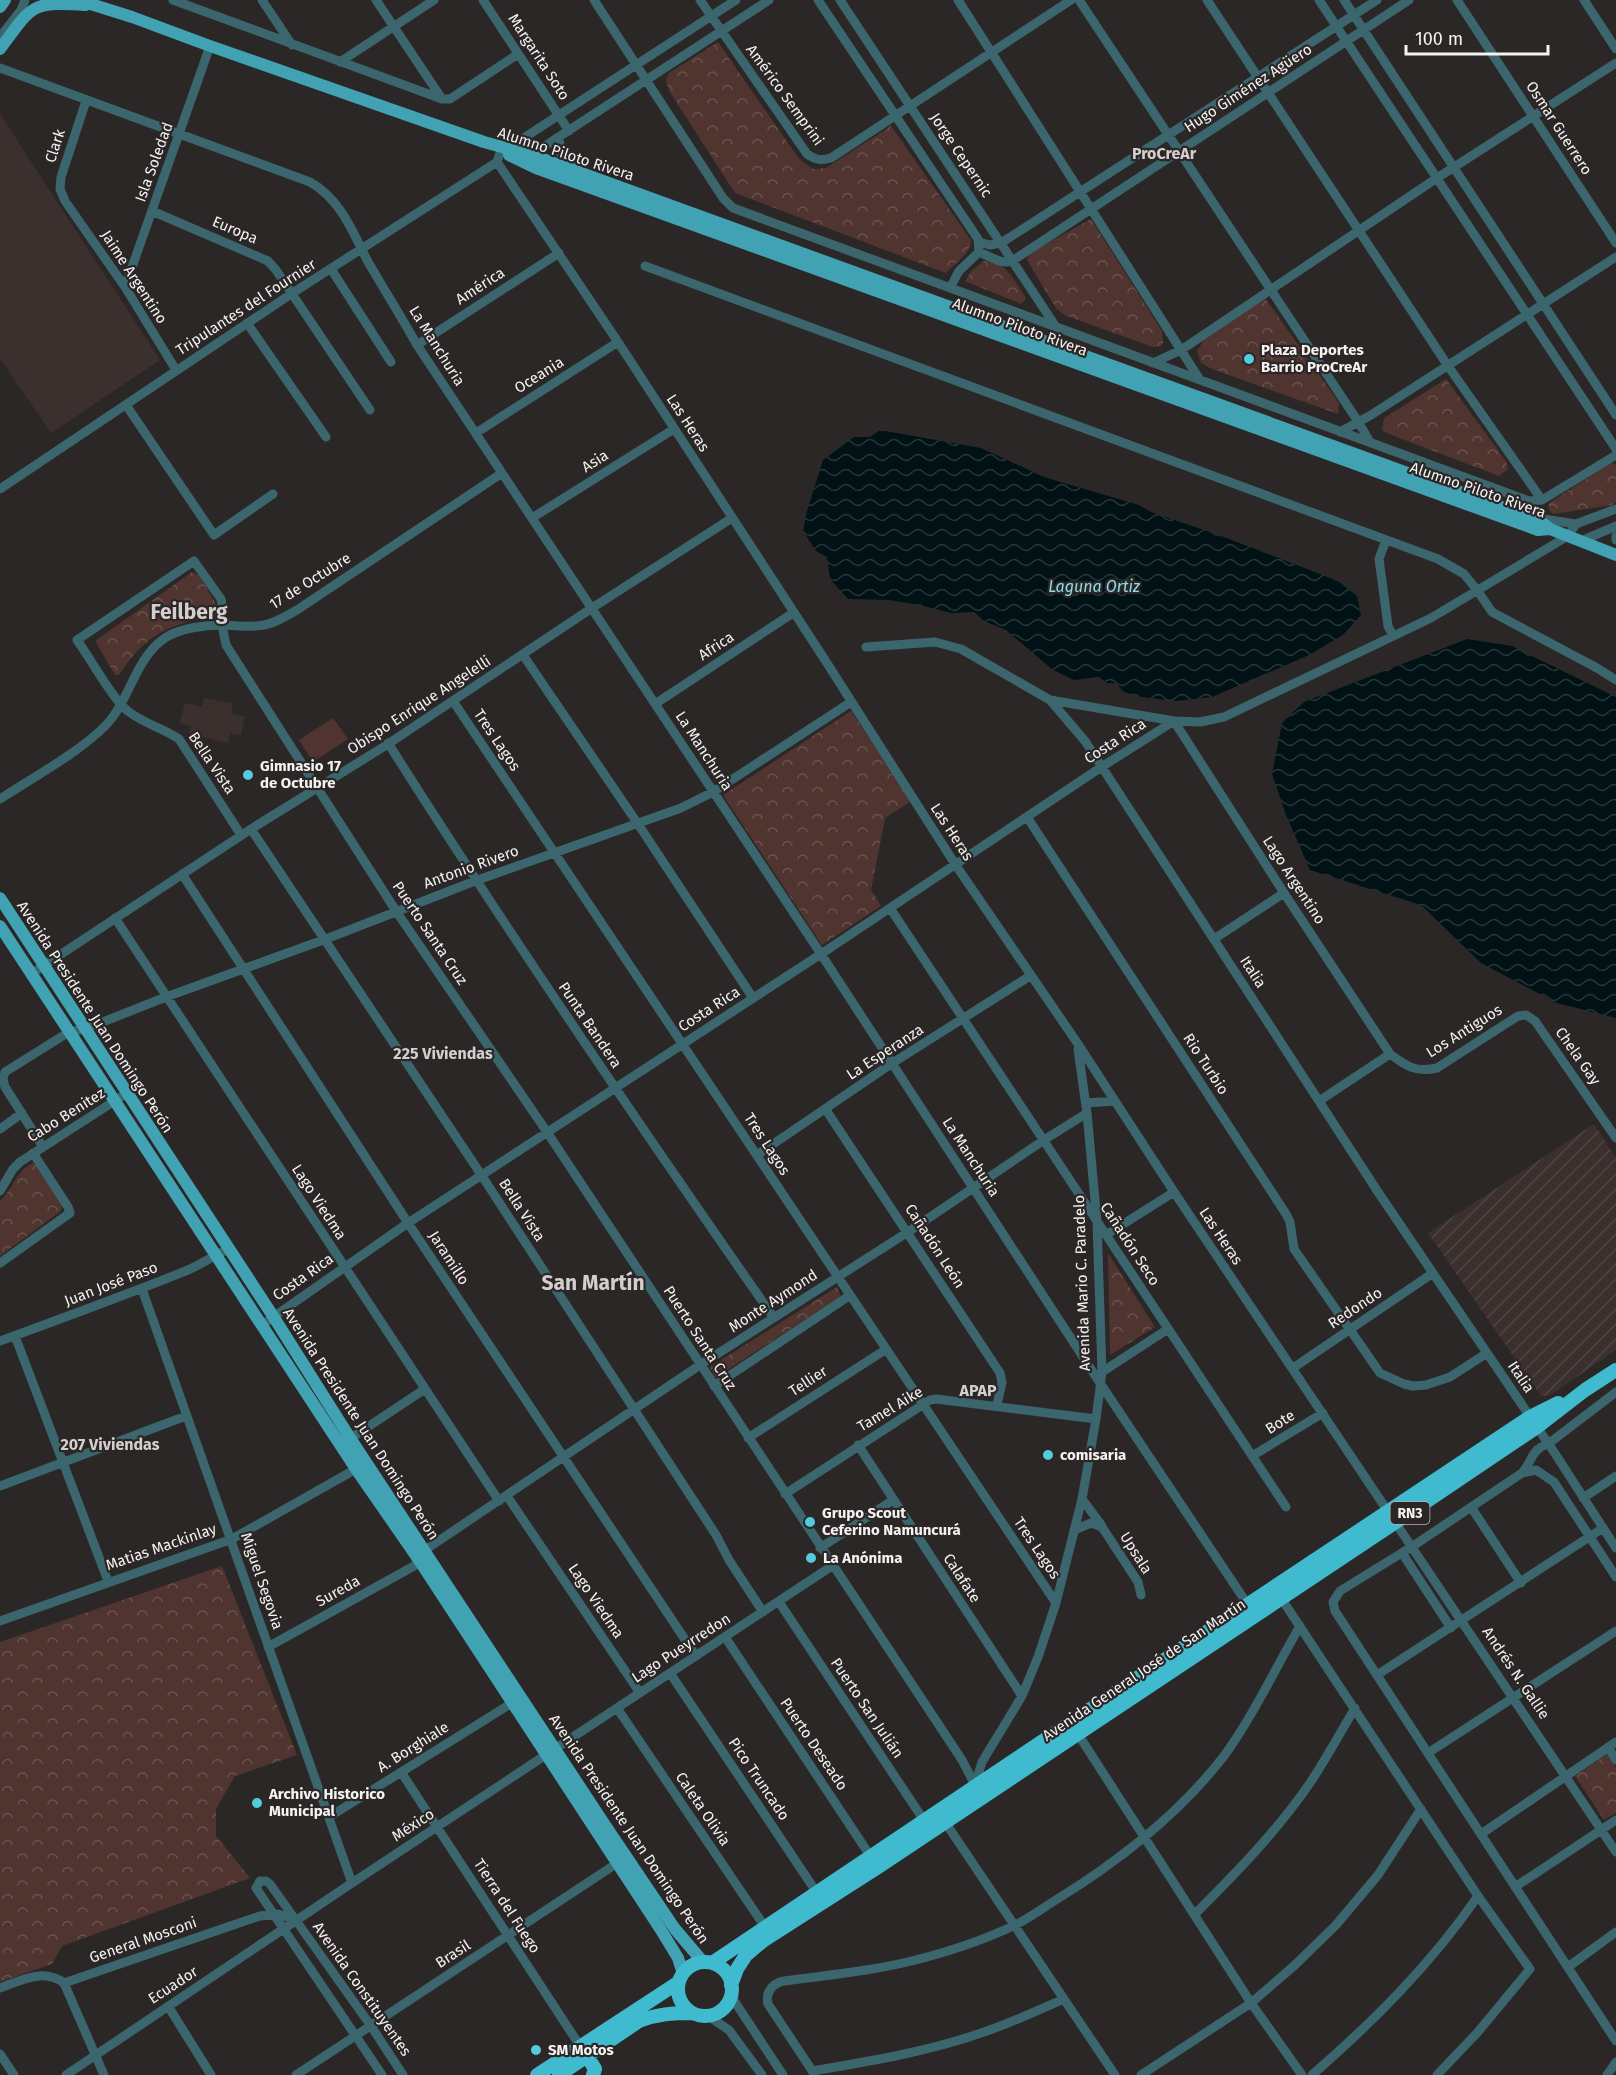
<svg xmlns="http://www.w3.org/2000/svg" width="1616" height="2075" viewBox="0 0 1616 2075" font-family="'Fira Sans',sans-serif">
  <defs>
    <pattern id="industrial-furrows" width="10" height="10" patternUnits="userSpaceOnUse" patternTransform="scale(1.5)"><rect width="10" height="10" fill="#3b302e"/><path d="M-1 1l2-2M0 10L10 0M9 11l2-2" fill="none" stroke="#4e4442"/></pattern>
    <pattern id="forest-crowns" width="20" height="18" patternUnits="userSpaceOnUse" patternTransform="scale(1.5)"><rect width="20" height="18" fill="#50342f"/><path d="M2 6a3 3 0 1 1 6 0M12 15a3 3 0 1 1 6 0" fill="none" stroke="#6a524e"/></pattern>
    <pattern id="water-waves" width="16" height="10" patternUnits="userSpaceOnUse" patternTransform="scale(1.5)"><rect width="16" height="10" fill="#001216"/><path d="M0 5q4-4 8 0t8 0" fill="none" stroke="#263538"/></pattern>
  </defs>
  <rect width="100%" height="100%" fill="#2c2727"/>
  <path fill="#3b302e" d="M0 114 160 360 51 433 0 358Z
    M204 698 233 703 231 713 245 716 241 735 230 733 228 743 189 734 191 726 180 723 185 703 202 707Z"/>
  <path fill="url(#industrial-furrows)" d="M1594 1124 1616 1158V1350L1549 1396H1541L1428 1233Z"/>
  <path fill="url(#forest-crowns)" d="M718 42 799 159 813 169 826 168 891 126 971 240C971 254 955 263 946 273L735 193 669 91 666 80 669 73Z
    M1091 219 1162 331 1163 343 1161 346 1153 347 1064 315 1056 308 1027 260 1030 253Z
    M984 261C1007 261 1014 281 1026 298L1021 304 965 281 972 270Z
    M1265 298 1339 403 1338 414 1212 369 1201 363 1197 351 1204 340Z
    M1446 379 1506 461 1508 469 1499 476 1389 434 1382 430 1384 418Z
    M1611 463 1616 464V502L1612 505 1553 514 1549 510V503Z
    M192 572 199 575 219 609 216 615C168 625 147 633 119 675H115L95 641Z
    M851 711 911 801 885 818 871 890 881 906 822 945 723 795Z
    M33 1163 36 1165 62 1205 61 1211 0 1256V1201C13 1189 17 1170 33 1163Z
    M1108 1253 1155 1327 1110 1355Z
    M837 1287 841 1296 715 1378 710 1367Z
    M222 1566 297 1755 235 1776 216 1809V1836L250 1878 62 1946 52 1964 0 1982V1642Z
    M1607 1754 1616 1768V1813L1604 1820 1575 1776Z"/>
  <path fill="#50342f" d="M333 718 348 739 313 762 299 740Z"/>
  <path fill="url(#water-waves)" d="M880 430 981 448 1044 477 1139 505 1151 512 1216 534 1338 581 1357 596 1361 615 1343 635 1309 655 1212 697 1176 701 1141 697 1124 692 1116 683H1107L1099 677 1074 680 1053 670 1006 630 984 621 974 612 951 613 920 605 889 600 848 599 830 579 827 557 816 551 803 531 807 511 823 460 854 437H870Z
    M1467 639 1512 646 1616 697V1018L1557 1003 1481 963 1421 905 1310 870 1286 815 1272 774 1282 723 1304 702Z"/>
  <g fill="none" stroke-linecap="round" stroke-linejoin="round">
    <path stroke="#3b666e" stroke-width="9" d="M173 0 442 99H450L518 54
      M262 0 292 45
      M376 0 442 99
      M483 0 569 131
      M594 0 723 198 733 208 1529 501 1542 500 1616 455
      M700 0 807 154C816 160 821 161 831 158L1071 0
      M818 0 978 239 979 252 959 271 950 288
      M840 0 1056 327
      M958 0 1200 380
      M1079 0 1359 423 1370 442
      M1207 0 1448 366 1542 500
      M1319 0 1616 449
      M1344 0 1616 415
      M1457 0 1616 243
      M1584 0 1616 49
      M0 37 21 10 25 0
      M340 62 434 0
      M0 68 310 182C340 199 352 230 367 260 383 288 401 316 417 345L821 954 1100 1383 1250 1608
      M86 101 61 177 60 189 65 201 125 287 176 370
      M559 138 561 154 577 169
      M513 154 519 141 736 0
      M530 159 531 155 769 0
      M497 162 618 342 825 660 955 864 1078 1044 1174 1192 1616 1852
      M152 211 268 261 276 270 370 410
      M979 242 990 245 1001 243 1377 0
      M979 252C989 256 1002 265 1012 261L1409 0
      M645 266 1438 559 1464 574 1477 590 1492 612 1597 668 1616 680
      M331 269 391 362
      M125 287 210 46
      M247 323 326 437
      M417 345 559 253
      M1153 363 1181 350 1437 178 1616 63
      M126 405 214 535 273 494
      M1340 432 1371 415 1616 257
      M476 433 618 342
      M0 489 291 294 497 162 502 147
      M532 518 674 429
      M1537 518 1576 524
      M1616 536V540
      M1386 540 1379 559 1388 626 1393 636
      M1581 541 1616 526
      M866 647 935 642 961 649 1050 700 1085 741 1378 1192 1554 1452 1616 1548
      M523 655 638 824 753 998
      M1050 700 1174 721 1200 722 1224 717 1431 618 1568 536 1576 524 1616 509
      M453 701C654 1002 853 1304 1056 1603
      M655 704 793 613
      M1174 721 1284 893 1390 1054
      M388 743C512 939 642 1129 774 1318
      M0 799C32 778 80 752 106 725 130 700 135 658 165 638 180 628 205 625 222 625 236 625 250 628 264 625 276 623 286 616 297 610L502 473
      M1027 817 1286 1214 1290 1222 1294 1249 1380 1373 1404 1384 1413 1386 1426 1385 1450 1377 1487 1353
      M251 829 482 1176 716 1535 729 1560 763 1612
      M241 835 179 739C163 728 145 724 129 712 113 700 90 658 77 640L194 561 221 599 223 610 222 625 226 645 396 911 547 1132 962 1760 977 1789
      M182 874 408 1223 696 1656
      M890 908 1286 1507
      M115 918 499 1501
      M1214 939 1284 893
      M31 974 251 829 385 746 592 608 732 518
      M1319 1101 1390 1054C1406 1066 1416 1073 1437 1068L1518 1016 1526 1015 1535 1021 1616 1138
      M1086 1103 1115 1101
      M826 1110 1000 1373 1002 1382 997 1405
      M0 1129 22 1113
      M43 1147 5 1087 3 1079 5 1072 69 1032 85 1029 166 997 326 939 475 881 681 808 713 792 851 702
      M757 1155 891 1064 1030 976
      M0 1191 13 1169 20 1162 127 1093
      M1106 1235 1174 1192
      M0 1263 70 1213 68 1207 33 1153
      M142 1289 352 1883
      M262 1325 408 1223 821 954 1103 766 1174 721
      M15 1336 108 1581
      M0 1341C63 1318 126 1295 188 1270 202 1264 214 1255 229 1249
      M1293 1368 1433 1273
      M1102 1372 1168 1329
      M714 1386 849 1296
      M1616 1392 1548 1444C1530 1450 1533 1461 1522 1473L1413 1546 1340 1591 1333 1602 1335 1611 1616 2041
      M748 1438 885 1350
      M345 1442 425 1389
      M858 1445 1022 1696
      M1252 1456 1323 1413
      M1522 1473 1536 1470 1554 1482 1616 1577
      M0 1486 186 1416
      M785 1494 930 1400 936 1399 1096 1419
      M507 1496 640 1693
      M1583 1498 1616 1476
      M1082 1499 1102 1526
      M1471 1507 1521 1583
      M1074 1530 1091 1523 1102 1527 1138 1582 1141 1595
      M820 1548 893 1500
      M1402 1553 1451 1628
      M1279 1595 1478 1896 1530 1969 1477 2033 1437 2075
      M779 1602 927 1825
      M0 1621 232 1539 356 1469 359 1465
      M725 1637 873 1860
      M268 1647 414 1566 425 1550 700 1365 908 1232 1044 1140 1087 1113
      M670 1673 819 1896
      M1377 1675 1603 1528
      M617 1708 765 1927
      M1076 1731 1251 2003 1302 2075
      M1608 1747 1616 1760
      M1428 1753 1616 1631
      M401 1772 582 2049
      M974 1788 982 1762 1022 1696 1038 1657 1056 1603 1082 1499 1096 1419 1102 1372 1097 1222 1087 1113 1078 1049
      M329 1817 512 1703
      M945 1822 1115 2075
      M1481 1834 1616 1742
      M1515 1887 1616 1820
      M1195 1914C1236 1873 1277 1831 1310 1783 1326 1759 1340 1733 1355 1708
      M1568 1967 1616 1932
      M64 1983 104 2075
      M0 1988C22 1980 43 1968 64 1983L260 1916 278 1914 296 1920
      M731 1996 783 2075
      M168 2006 211 2075
      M708 2016 729 2030 762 2075
      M0 2054 14 2075
      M812 2071C872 2061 931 2051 987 2031 1013 2022 1039 2010 1064 1999
      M66 2075 352 1883 832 1566
      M296 2075 622 1860
      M382 2075 256 1888 260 1881H266L270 1884 371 2026 403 2075
      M815 2075 768 2004C765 1992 773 1983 784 1981 831 1975 881 1970 927 1957 956 1949 986 1939 1013 1926 1029 1919 1044 1907 1059 1898 1122 1859 1179 1814 1224 1756 1253 1716 1275 1669 1300 1626
      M1141 2075 1251 2003 1295 1965 1336 1925 1378 1875 1421 1809
      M1312 2075C1374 2021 1431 1964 1478 1896
      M1607 2075 1616 2062"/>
    <path stroke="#41a2b3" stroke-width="12" d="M78 0 132 17 210 46 484 142 537 157 1540 521 1550 529 1616 555
      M0 7 5 0
      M0 49C32 6 30 1 86 5
      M509 155 536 168 1538 530 1550 529
      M0 898 273 1316 350 1438 605 1825 675 1929 703 1962
      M0 926 356 1469 419 1560 661 1930 678 1958 683 1974"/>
    <path stroke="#40bace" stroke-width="14" d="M678 1989a27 27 0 1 1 54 0a27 27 0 1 1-54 0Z
      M712 1963 1071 1722 1530 1417 1558 1403
      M731 1985 737 1969 746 1955 764 1940 878 1867 1396 1522 1537 1427 1585 1390 1616 1370
      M587 2056 595 2069 593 2075
      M537 2075 679 1982
      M559 2075 639 2021C657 2014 673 2013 692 2013"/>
  </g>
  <g fill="#54cade" stroke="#2c2727" stroke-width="2">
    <circle cx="1249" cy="359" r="6"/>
    <circle cx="248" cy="775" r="6"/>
    <circle cx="1048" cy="1455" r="6"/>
    <circle cx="810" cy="1522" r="6"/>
    <circle cx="811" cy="1558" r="6"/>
    <circle cx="257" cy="1803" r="6"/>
    <circle cx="536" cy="2050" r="6"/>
  </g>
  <g text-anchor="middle" stroke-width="4.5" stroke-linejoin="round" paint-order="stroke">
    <rect fill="#2c2727" stroke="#b9b5b4" stroke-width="1.5" x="1390.5" y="1502" width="39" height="22" rx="4.5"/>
    <g font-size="14" font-weight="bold" fill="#f5f2f1">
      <text x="1410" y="1518">RN3</text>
    </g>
    <g font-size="15" fill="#f5f2f1" stroke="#2c2727">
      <text transform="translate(539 57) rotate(57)" y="5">Margarita Soto</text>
      <text transform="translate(1248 88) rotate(-33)" y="5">Hugo Giménez Agüero</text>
      <text transform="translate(785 95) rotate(54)" y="5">Américo Semprini</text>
      <text transform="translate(1559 128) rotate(57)" y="5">Osmar Guerrero</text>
      <text transform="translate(55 146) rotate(-72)" y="5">Clark</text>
      <text transform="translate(566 154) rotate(18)" y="5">Alumno Piloto Rivera</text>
      <text transform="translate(961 155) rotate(56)" y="5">Jorge Cepernic</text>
      <text transform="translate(154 162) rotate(-70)" y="5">Isla Soledad</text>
      <text transform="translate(235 230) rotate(23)" y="5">Europa</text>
      <text transform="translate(134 277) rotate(57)" y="5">Jaime Argentino</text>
      <text transform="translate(480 286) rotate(-33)" y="5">América</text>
      <text transform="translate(246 307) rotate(-33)" y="5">Tripulantes del Fournier</text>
      <text transform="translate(1020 327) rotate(20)" y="5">Alumno Piloto Rivera</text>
      <text transform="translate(437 346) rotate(58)" y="5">La Manchuria</text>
      <text transform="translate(539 375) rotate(-32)" y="5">Oceania</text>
      <text transform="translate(688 423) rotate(57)" y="5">Las Heras</text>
      <text transform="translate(595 461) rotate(-32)" y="5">Asia</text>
      <text transform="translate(1478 490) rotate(19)" y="5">Alumno Piloto Rivera</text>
      <text transform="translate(310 581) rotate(-32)" y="5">17 de Octubre</text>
      <text transform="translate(716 646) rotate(-33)" y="5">Africa</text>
      <text transform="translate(419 705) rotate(-33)" y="5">Obispo Enrique Angelelli</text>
      <text transform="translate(497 740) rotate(56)" y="5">Tres Lagos</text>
      <text transform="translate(1115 741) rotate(-33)" y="5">Costa Rica</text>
      <text transform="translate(704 751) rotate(57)" y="5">La Manchuria</text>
      <text transform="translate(212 763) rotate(56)" y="5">Bella Vista</text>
      <text transform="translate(952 832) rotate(57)" y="5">Las Heras</text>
      <text transform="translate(471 867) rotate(-20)" y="5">Antonio Rivero</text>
      <text transform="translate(1294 880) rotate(57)" y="5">Lago Argentino</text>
      <text transform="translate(430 933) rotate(56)" y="5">Puerto Santa Cruz</text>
      <text transform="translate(1253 972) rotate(57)" y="5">Italia</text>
      <text transform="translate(709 1009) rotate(-33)" y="5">Costa Rica</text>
      <text transform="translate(95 1017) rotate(57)" y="5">Avenida Presidente Juan Domingo Perón</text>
      <text transform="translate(590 1025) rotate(56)" y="5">Punta Bandera</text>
      <text transform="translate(1464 1031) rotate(-32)" y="5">Los Antiguos</text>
      <text transform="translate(885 1052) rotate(-33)" y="5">La Esperanza</text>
      <text transform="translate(1578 1056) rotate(55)" y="5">Chela Gay</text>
      <text transform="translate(1206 1064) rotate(57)" y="5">Rio Turbio</text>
      <text transform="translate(66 1115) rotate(-32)" y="5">Cabo Benitez</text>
      <text transform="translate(767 1144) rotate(57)" y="5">Tres Lagos</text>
      <text transform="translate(971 1157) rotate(57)" y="5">La Manchuria</text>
      <text transform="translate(319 1202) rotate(57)" y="5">Lago Viedma</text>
      <text transform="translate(522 1210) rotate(57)" y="5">Bella Vista</text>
      <text transform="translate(1221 1236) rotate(56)" y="5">Las Heras</text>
      <text transform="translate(1130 1244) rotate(57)" y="5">Cañadón Seco</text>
      <text transform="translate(935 1246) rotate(57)" y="5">Cañadón León</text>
      <text transform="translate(449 1258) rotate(57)" y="5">Jaramillo</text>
      <text transform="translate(303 1277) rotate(-35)" y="5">Costa Rica</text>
      <text transform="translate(1082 1283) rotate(-92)" y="5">Avenida Mario C. Paradelo</text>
      <text transform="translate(111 1284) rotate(-21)" y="5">Juan José Paso</text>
      <text transform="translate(773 1301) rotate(-33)" y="5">Monte Aymond</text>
      <text transform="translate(1355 1308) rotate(-34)" y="5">Redondo</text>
      <text transform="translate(700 1338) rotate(57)" y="5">Puerto Santa Cruz</text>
      <text transform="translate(1521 1377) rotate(56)" y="5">Italia</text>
      <text transform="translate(808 1381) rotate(-33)" y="5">Tellier</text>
      <text transform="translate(890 1409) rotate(-31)" y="5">Tamel Aike</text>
      <text transform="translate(1280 1422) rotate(-32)" y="5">Bote</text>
      <text transform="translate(361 1424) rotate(57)" y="5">Avenida Presidente Juan Domingo Perón</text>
      <text transform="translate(161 1547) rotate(-19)" y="5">Matias Mackinlay</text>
      <text transform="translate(1037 1548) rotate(56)" y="5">Tres Lagos</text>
      <text transform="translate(1136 1553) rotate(58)" y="5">Upsala</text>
      <text transform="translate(962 1578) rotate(57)" y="5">Calafate</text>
      <text transform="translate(262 1581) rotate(71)" y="5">Miguel Segovia</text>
      <text transform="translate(338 1591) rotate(-29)" y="5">Sureda</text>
      <text transform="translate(596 1601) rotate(56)" y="5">Lago Viedma</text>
      <text transform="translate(681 1648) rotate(-33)" y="5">Lago Pueyrredon</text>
      <text transform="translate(1144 1670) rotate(-34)" y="5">Avenida General José de San Martín</text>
      <text transform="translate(1516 1673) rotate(56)" y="5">Andrés N. Gallie</text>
      <text transform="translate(867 1708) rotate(56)" y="5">Puerto San Julián</text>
      <text transform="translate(814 1744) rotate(56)" y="5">Puerto Deseado</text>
      <text transform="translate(413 1747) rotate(-32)" y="5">A. Borghiale</text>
      <text transform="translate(759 1779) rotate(56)" y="5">Pico Truncado</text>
      <text transform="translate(703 1809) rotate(56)" y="5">Caleta Olivia</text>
      <text transform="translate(413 1825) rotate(-33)" y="5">México</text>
      <text transform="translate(629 1829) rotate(56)" y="5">Avenida Presidente Juan Domingo Perón</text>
      <text transform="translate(507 1906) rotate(57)" y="5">Tierra del Fuego</text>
      <text transform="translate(143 1940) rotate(-19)" y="5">General Mosconi</text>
      <text transform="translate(453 1954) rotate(-33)" y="5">Brasil</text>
      <text transform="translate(173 1985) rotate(-33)" y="5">Ecuador</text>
      <text transform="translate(362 1989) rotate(55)" y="5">Avenida Constituyentes</text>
    </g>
    <g font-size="15" font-weight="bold" fill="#f5f2f1" stroke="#2c2727" text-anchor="start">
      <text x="1261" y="355">Plaza Deportes<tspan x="1261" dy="17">Barrio ProCreAr</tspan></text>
      <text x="260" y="771">Gimnasio 17<tspan x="260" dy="17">de Octubre</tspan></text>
      <text x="1060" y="1460">comisaria</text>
      <text x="822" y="1518">Grupo Scout<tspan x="822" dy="17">Ceferino Namuncurá</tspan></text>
      <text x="823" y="1563">La Anónima</text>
      <text x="269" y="1799">Archivo Historico<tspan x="269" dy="17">Municipal</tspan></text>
      <text x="548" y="2055">SM Motos</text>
    </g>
    <g font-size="16" font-weight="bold" fill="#d4cfce" stroke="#2c2727">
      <text x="1164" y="159">ProCreAr</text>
      <text x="443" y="1059">225 Viviendas</text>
      <text x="978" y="1396">APAP</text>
      <text x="110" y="1450">207 Viviendas</text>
    </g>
    <g font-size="16" font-style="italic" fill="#8fdceb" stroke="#2c2727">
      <text x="1094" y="592">Laguna Ortiz</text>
    </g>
    <g font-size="21" font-weight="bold" fill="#d4cfce" stroke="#2c2727">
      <text x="189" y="619">Feilberg</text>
      <text x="593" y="1290">San Martín</text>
    </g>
  </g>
  <path d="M1406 45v9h142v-9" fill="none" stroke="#f5f2f1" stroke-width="3"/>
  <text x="1415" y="45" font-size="18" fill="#f5f2f1" stroke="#2c2727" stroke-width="4.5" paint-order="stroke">100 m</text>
</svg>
